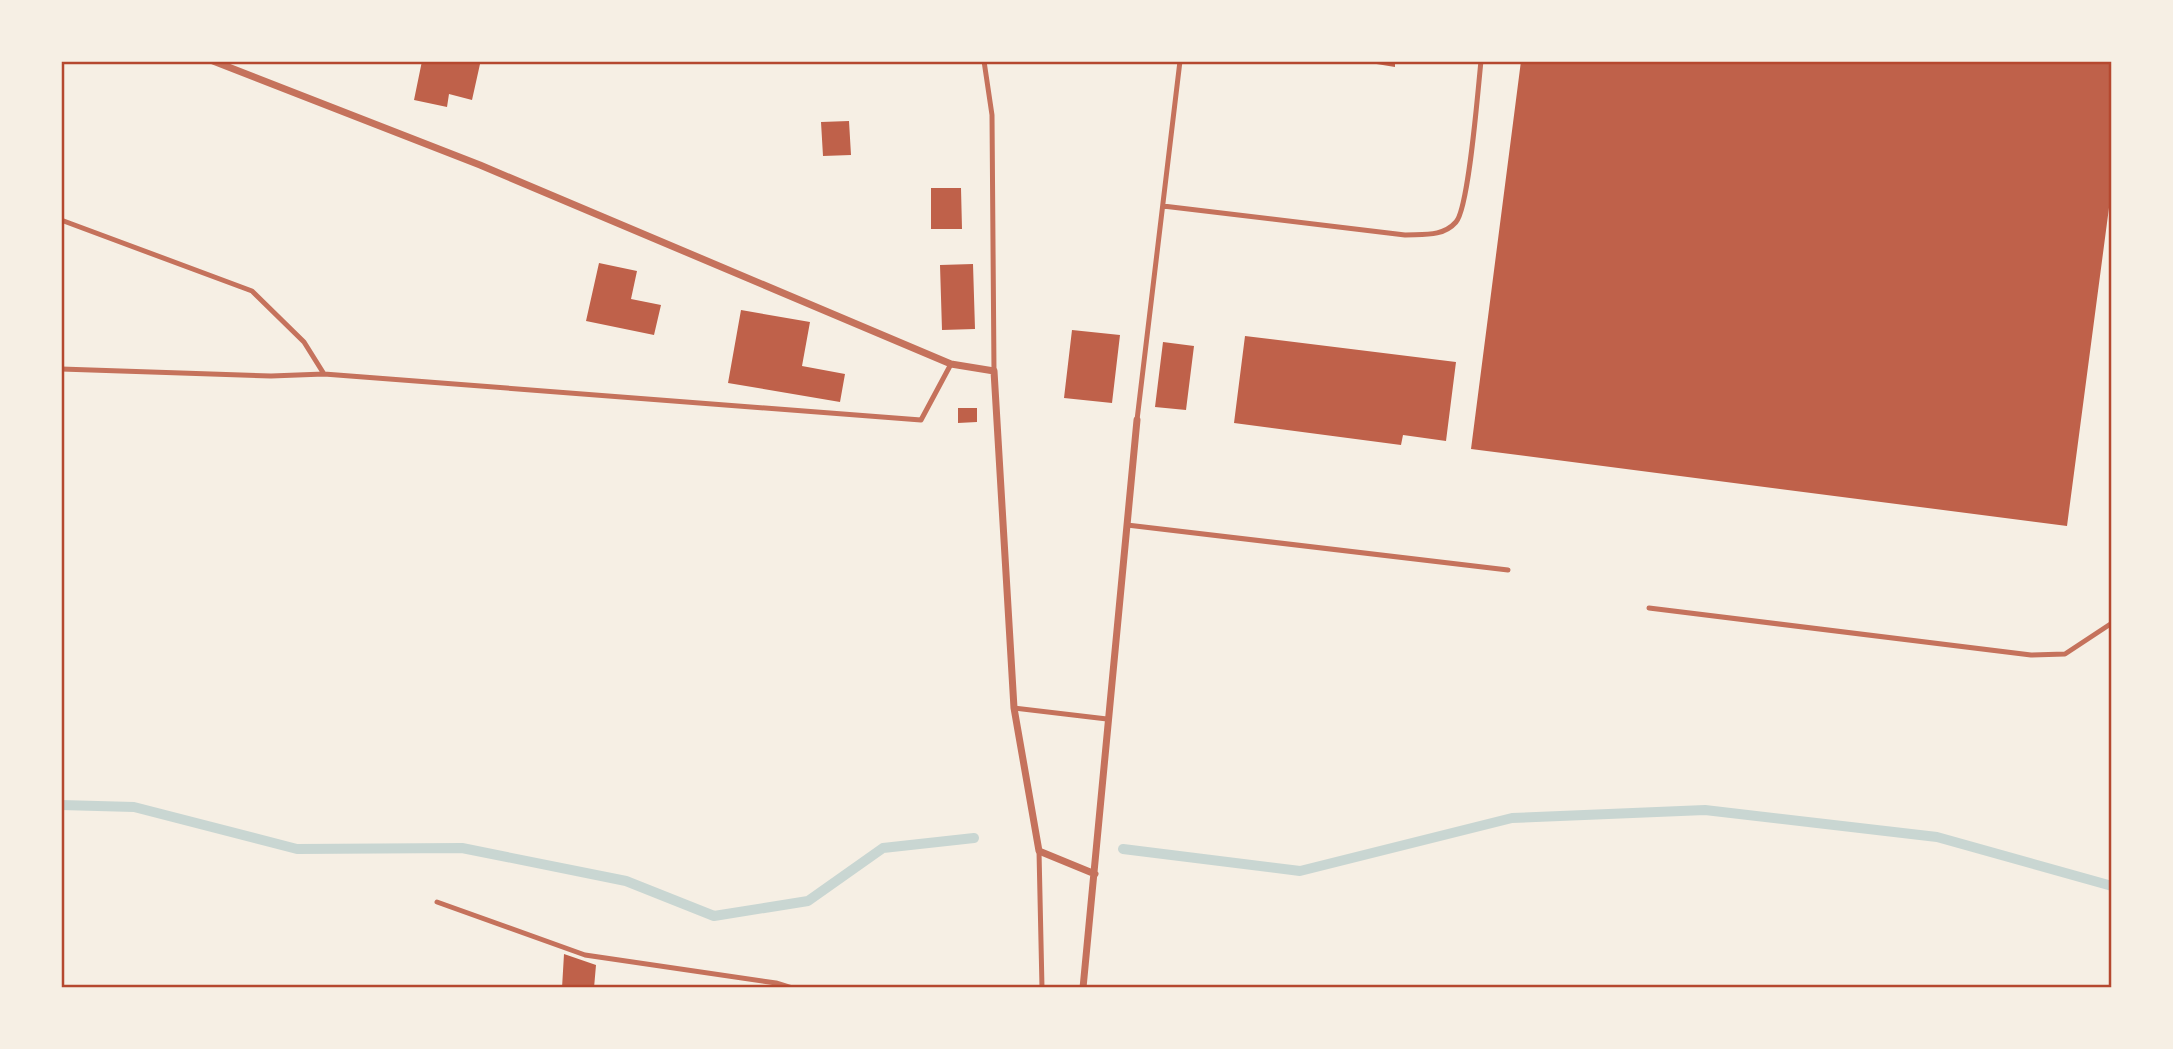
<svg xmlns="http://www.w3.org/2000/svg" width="2173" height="1049" viewBox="0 0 2173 1049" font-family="'IBM Plex Serif',serif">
  <rect width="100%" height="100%" fill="#f6efe4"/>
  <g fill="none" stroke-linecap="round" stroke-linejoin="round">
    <path stroke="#c9d6d2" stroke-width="10" d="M61 805 134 807 297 849 462 848 626 881 714 916 808 901 883 848 974 838
      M1123 849 1300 871 1512 818 1705 810 1937 837 2112 886"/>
  </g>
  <path fill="#bf614a" d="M422 61 480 64 472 100 449 94 447 107 414 100Z
    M1358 61H1395V67Z
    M1521 61H2112V185L2067 526 1471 449Z
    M849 121 851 155 823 156 821 122Z
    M931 188H961L962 229H931Z
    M599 263 637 271 631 299 661 305 654 335 586 321Z
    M973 264 975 329 942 330 940 265Z
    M741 310 810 322 802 366 845 374 840 402 728 383Z
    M1072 330 1120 335 1112 403 1064 398Z
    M1245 336 1456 362 1446 441 1403 435 1401 445 1234 423Z
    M1163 342 1194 346 1186 410 1155 407Z
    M958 408H977V422L958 423Z
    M564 954 596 965 594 988H562Z"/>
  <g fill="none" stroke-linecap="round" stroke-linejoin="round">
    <path stroke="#c5725c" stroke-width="5" d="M984 61 992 115 994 371
      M1163 206 1405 235C1423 234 1443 237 1456 222 1469 208 1478 88 1481 61
      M61 220 252 291 304 342 324 374
      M61 369 271 376 324 374 921 420 951 364
      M1137 420 1180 61
      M1127 525 1508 570
      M1649 608 2031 655 2065 654 2112 623
      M1014 708 1107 719
      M1039 851 1042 988
      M437 902 585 955 776 983 792 988"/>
    <path stroke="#c5725c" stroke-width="7" d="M213 61 480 165 951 364 994 371 1014 708 1039 851 1095 874
      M1083 988 1137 420"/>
  </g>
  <rect width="2173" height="1049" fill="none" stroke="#f6efe4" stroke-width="126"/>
  <rect x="63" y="63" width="2047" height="923" fill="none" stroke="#b5482f" stroke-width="2.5"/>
</svg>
